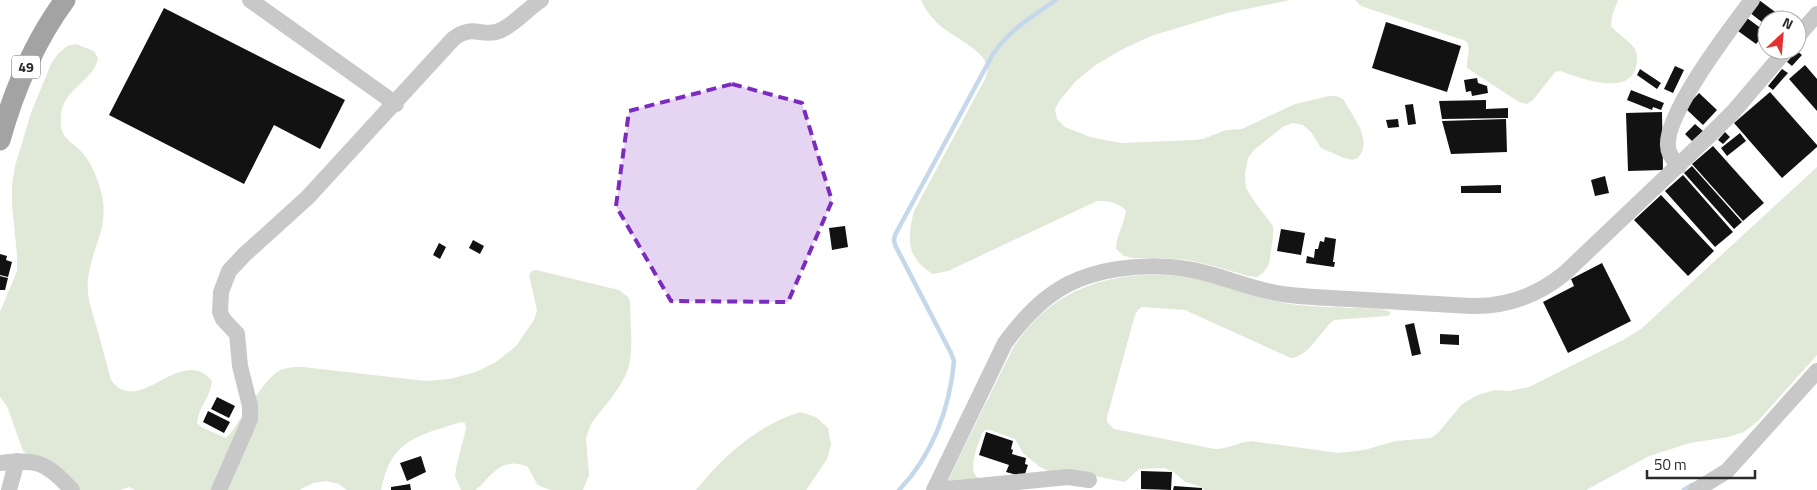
<svg xmlns="http://www.w3.org/2000/svg" width="1817" height="490" viewBox="0 0 1817 490" font-family="'Titillium Web',sans-serif">
  <rect width="100%" height="100%" fill="#fff"/>
  <path fill="#e0e9d8" d="M921 0H1290L1227 13 1151 36 1121 50 1094 66 1075 82 1060 100 1055 109 1057 119 1065 127 1090 137 1121 143 1194 140 1203 139 1226 130 1242 129 1295 104 1329 96H1336L1343 99 1354 117 1361 130 1364 143 1362 152 1358 158 1352 160 1344 158 1321 148 1311 132 1303 125 1293 123 1284 126 1254 150 1248 158 1245 174 1246 188 1254 201 1273 226V237L1269 264 1264 272 1257 277 1248 276 1214 266 1188 260 1161 258H1133L1124 256 1116 249C1116 236 1124 225 1126 211 1119 202 1108 201 1097 201L948 271 933 274C906 258 907 238 914 211L985 79C987 73 989 69 986 63 982 51 954 36 943 28 933 20 926 11 921 0Z
    M1355 0H1618L1612 16 1611 26C1617 34 1632 42 1636 51 1638 56 1637 64 1635 70 1625 96 1578 77 1560 71L1555 72 1533 100 1527 104 1519 102 1467 68C1466 59 1472 49 1466 41L1361 6Z
    M76 44 94 51 98 58C94 82 62 88 61 117 59 141 73 140 85 156 93 166 99 183 102 195 109 230 91 248 88 280 86 295 92 310 96 325 101 343 106 361 111 380 139 419 181 343 212 381 211 396 198 408 197 423L201 427 226 438 230 434C241 419 263 382 277 372 285 367 295 367 303 367L426 381 450 379 476 372 496 362 516 346 534 320 537 310 529 275 532 271 536 270 619 290 628 297 630 302C630 323 634 349 628 369 621 389 603 407 591 424L586 438 589 475 583 490H551L542 487 537 484 528 467C502 456 493 474 476 490H461L455 476 456 468 466 429 465 423 462 422C453 424 444 428 435 430 401 442 389 453 381 490H347L339 484 326 481 313 483 299 490H135L129 487 120 490H78L23 451 7 406 0 397V312L17 271V255L12 204V185L15 166 31 113 51 64 58 54 67 46Z
    M1817 167V355L1758 421 1744 432 1728 437 1690 443 1649 456 1586 490H1205L1199 486 1185 482 1175 473 1165 468 1139 469 1125 482 1090 475 1050 472 1040 467 1023 453 1015 439 990 430H985L982 433C979 443 968 467 976 476 977 478 980 478 983 480L943 490 1013 348C1022 335 1032 321 1045 311 1082 279 1137 270 1184 277 1217 281 1247 296 1279 302 1305 307 1333 307 1359 308 1369 309 1380 308 1389 311L1391 313 1388 316 1334 320C1320 331 1309 357 1291 358L1185 310 1142 307 1138 310 1135 315 1107 417V422L1114 429 1215 449C1228 449 1239 442 1251 441L1338 453 1364 450 1396 441 1431 438 1438 433 1462 404 1478 395 1495 390 1509 391 1529 387 1623 340 1641 329Z
    M800 412 816 417 828 428 831 445 827 459 806 490H696C723 456 758 425 800 412Z"/>
  <g fill="none" stroke-linecap="round" stroke-linejoin="round">
    <path stroke="#c4d8ea" stroke-width="4.5" d="M899 490C932 456 950 408 954 361L951 353 895 245 894 240 895 235 993 54C1010 29 1032 17 1056 0
      M1684 490 1692 485"/>
  </g>
  <path fill="#121212" d="M1759 0 1786 20H1767V26L1749 12Z
    M164 8 345 100 320 149 274 125 244 184 109 115Z
    M1747 18 1766 32 1756 44 1738 31Z
    M1386 22 1461 46 1447 92 1372 68Z
    M1797 51 1802 55 1792 66 1787 62Z
    M1805 65 1817 79V111L1789 79Z
    M1675 66 1684 70 1673 93 1664 89Z
    M1640 69 1661 83 1657 89 1637 75Z
    M1782 69 1788 73 1773 90 1768 86Z
    M1477 78 1478 83 1487 86 1488 93 1472 96 1471 91 1466 92 1464 80Z
    M1631 90 1664 103 1661 110 1653 107 1652 110 1627 100Z
    M1770 92 1817 145V147L1782 178 1734 123Z
    M1699 93 1717 110 1703 125 1685 108Z
    M1486 100V109L1508 108V118L1442 119 1439 101Z
    M1413 104 1416 124 1408 125 1405 105Z
    M1662 112 1663 170 1628 171 1626 113Z
    M1398 119 1399 127 1388 128 1386 120Z
    M1506 119 1507 152 1451 154 1442 121Z
    M1695 124 1703 131 1692 141 1685 134Z
    M1725 132 1730 137 1723 144 1718 140Z
    M1740 133 1746 141 1727 156 1721 148Z
    M1713 146 1764 203 1743 221 1692 164Z
    M1692 166 1742 222 1734 229 1684 173Z
    M1683 175 1733 232 1715 247 1665 191Z
    M1605 176 1609 193 1595 196 1591 180Z
    M1501 185V193H1461V186Z
    M1661 195 1714 251 1688 276 1634 220Z
    M845 226 848 247 832 250 829 228Z
    M1281 229 1305 233 1301 255 1277 251Z
    M1325 237 1336 239 1333 262H1335L1334 267 1306 263 1307 256 1314 258 1315 249H1318L1320 241 1324 242Z
    M473 240 484 246 480 254 469 248Z
    M439 243 446 247 440 259 433 255Z
    M0 254 7 256 6 260 12 262 8 277 0 275Z
    M1602 263 1631 321 1568 353 1543 302 1574 286 1571 279Z
    M0 276 8 278 5 290H0Z
    M1414 323 1421 354 1412 356 1405 325Z
    M1440 334 1459 335V345L1440 344Z
    M217 397 235 406 229 418 211 409Z
    M208 411 230 422 224 433 203 422Z
    M986 432 1013 441 1011 449 1013 450 1012 454 1026 458 1025 464 1028 465 1024 477 1006 472 1009 465 979 455Z
    M421 456 426 472 407 481 400 463Z
    M1141 471 1172 472 1171 490 1141 489Z
    M410 484 411 490H391V487Z
    M1174 486 1202 488V490H1173Z"/>
  <g fill="none" stroke-linecap="round" stroke-linejoin="round">
    <path stroke="#c8c8c8" stroke-width="16" d="M250 0 396 104
      M1797 37 1817 14
      M1679 166C1673 160 1668 154 1668 146 1665 113 1731 28 1752 0
      M0 463C38 459 46 462 72 490
      M937 484 947 489 1068 477 1089 480
      M9 490 17 461
      M219 490 245 431 250 419V406L240 366 237 334 223 319 220 312 221 292 229 271 244 255 308 197 453 39C473 23 482 38 499 31 514 25 527 9 541 0
      M934 490 1005 343C1020 323 1036 304 1058 290 1092 268 1147 262 1187 269 1219 274 1249 289 1282 294 1304 297 1327 298 1350 299 1390 301 1431 304 1471 306 1507 307 1537 296 1565 273L1710 135 1734 111 1786 50
      M1696 490 1727 471 1817 371"/>
    <path stroke="#a3a3a3" stroke-width="21" d="M0 140C14 90 34 42 65 0"/>
  </g>
  <path fill="#7b2cbf" fill-opacity="0.2" stroke="#7b2cbf" stroke-width="4" stroke-dasharray="10 6" stroke-linejoin="round" d="M732 84 802 103 832 201 788 302 671 301 616 206 629 111Z"/>
  <g text-anchor="middle" stroke-width="5" stroke-linejoin="round" paint-order="stroke">
    <rect fill="#fff" stroke="#6b6b6b" stroke-width="1" x="12" y="55.5" width="28" height="23" rx="4"/>
    <g font-size="14" font-weight="bold" fill="#2b2b2b">
      <text x="26" y="72">49</text>
    </g>
  </g>
  <g transform="translate(1782 35) rotate(26)"><circle r="24" fill="#ffffff" stroke="#aaaaaa"/>
  <path d="M0-4L9 19L0 12L-9 19Z" fill="#e2312e"/>
  <text y="-8" font-size="14" font-weight="bold" text-anchor="middle" fill="#2b2b2b">N</text>
  </g>
  <path d="M1647 470v8h108v-8" fill="none" stroke="#2b2b2b" stroke-width="2.5"/>
  <text x="1654" y="470" font-size="15" fill="#2b2b2b" stroke="#ffffff" stroke-width="4" paint-order="stroke">50 m</text>
</svg>
